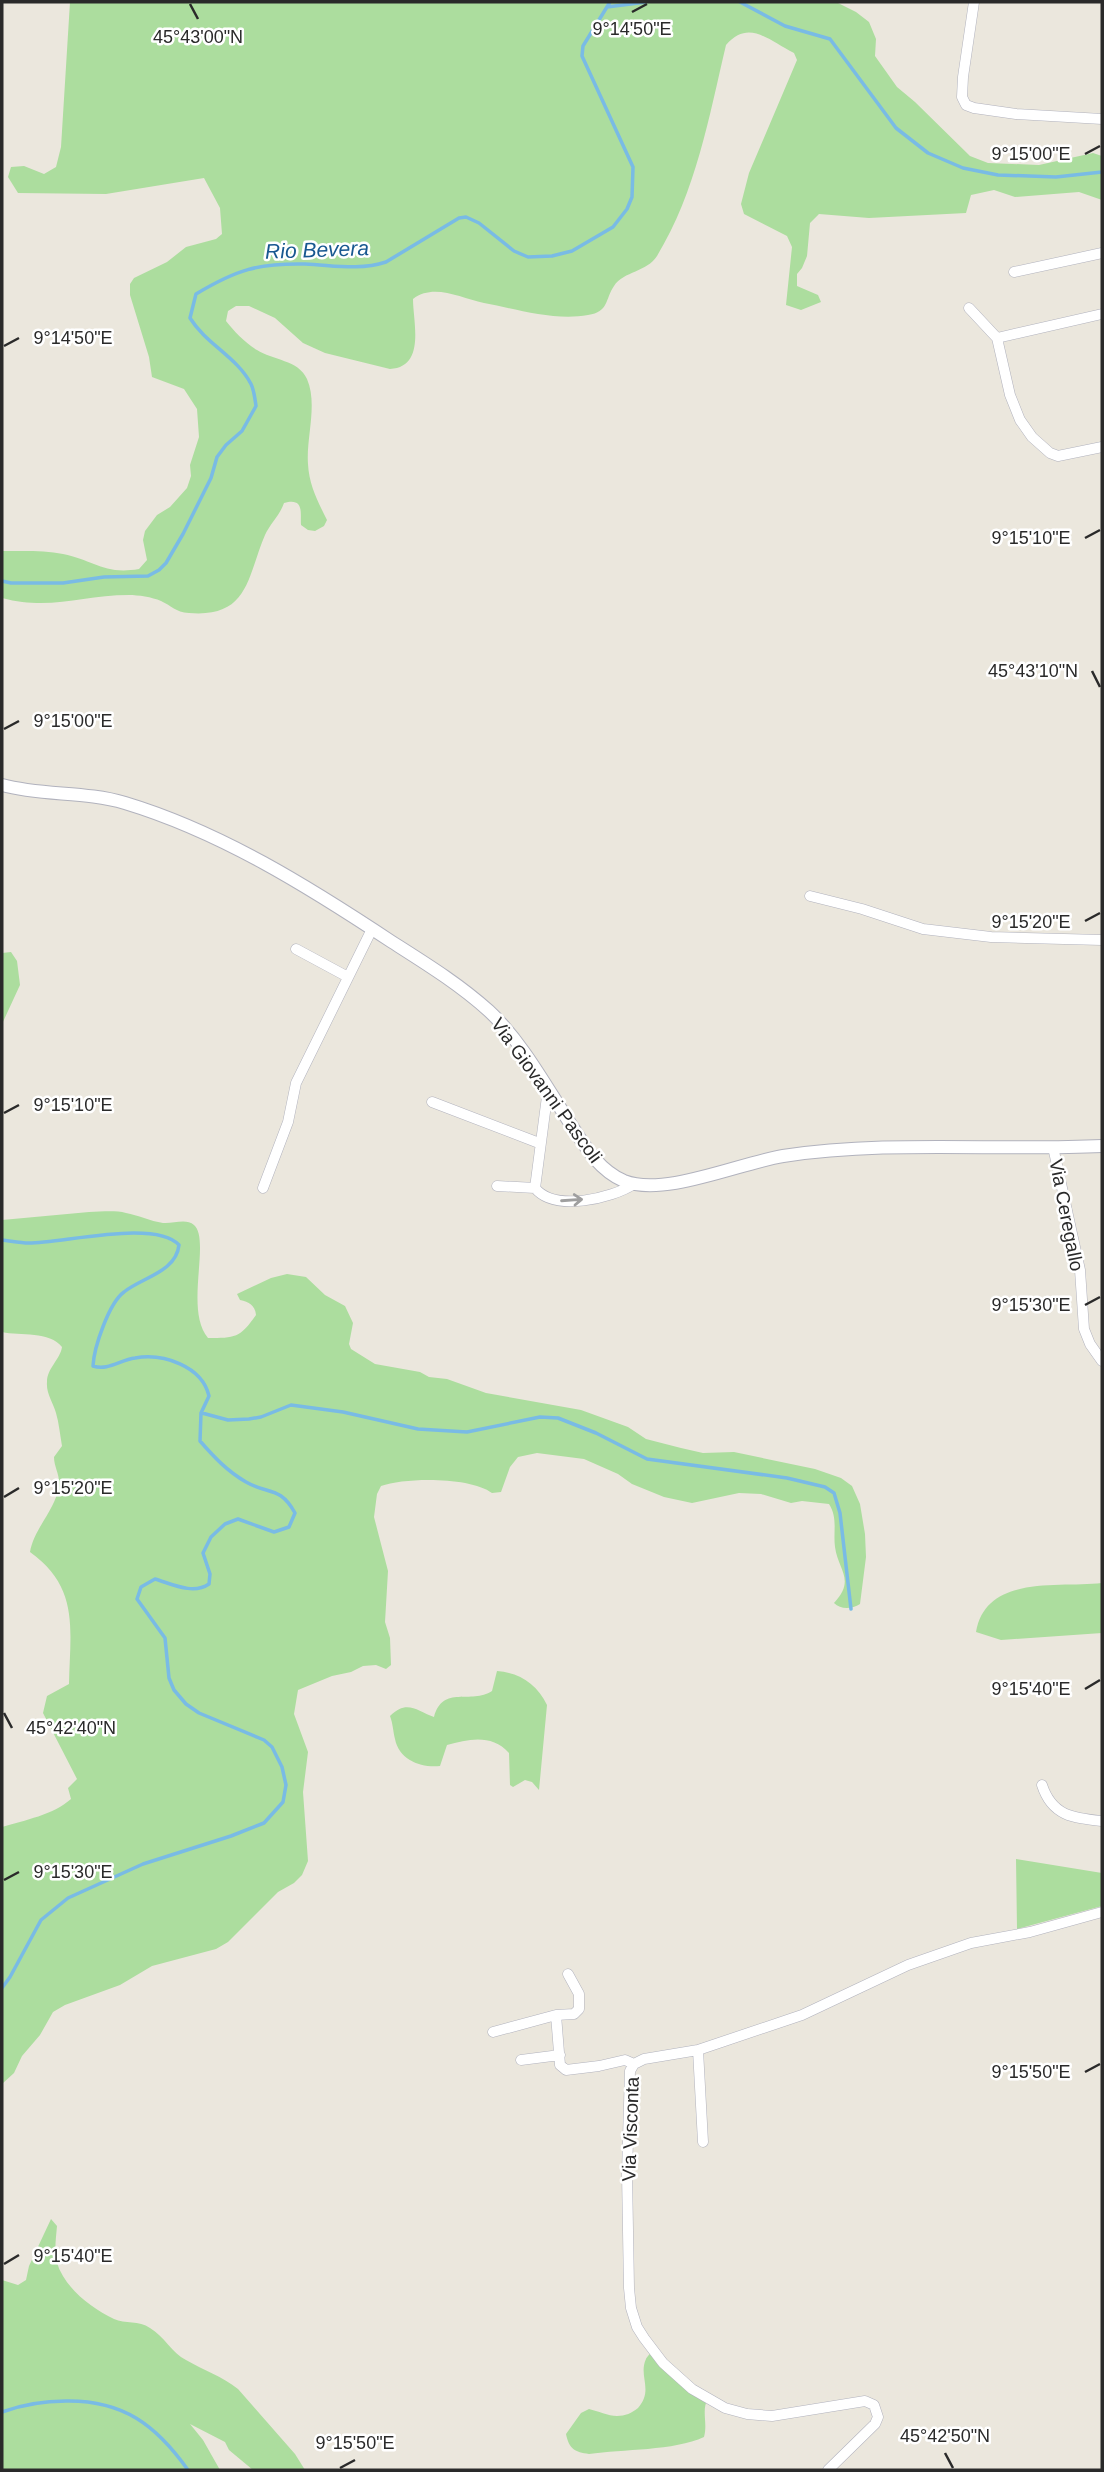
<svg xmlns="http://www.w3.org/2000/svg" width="1104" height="2472" viewBox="0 0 1104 2472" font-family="Helvetica,sans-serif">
  <rect width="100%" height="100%" fill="#ebe7dd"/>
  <path fill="#acdd9e" d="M70 2H836L856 12 869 22 876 39 875 56 897 87 915 102 970 156 988 163 1039 165 1093 153 1102 156V200L1079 192 1015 197 994 190 971 195 966 213 869 218 819 214 810 223 807 256 802 268 797 274V286L818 295 821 302 801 310 786 305 792 247 787 236 744 214 741 204 749 173 797 60 794 53C768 40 749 19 726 45 709 117 696 192 657 256 647 272 624 271 614 286 605 299 609 312 588 315 554 321 517 309 484 303 460 298 434 283 413 299 413 322 426 367 390 369L325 353 303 343 275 318 249 306H236L228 311 226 321C234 331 245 343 257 350 272 360 299 360 307 379 318 404 306 438 308 464 309 485 318 502 327 520L324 526 315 531 308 530 301 525C300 514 305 497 284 503 280 515 270 524 265 535 247 577 249 618 189 613 175 612 172 606 161 601 152 597 138 595 129 595 82 595 51 611 2 598V551C21 551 45 550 63 554 94 560 103 575 139 569L147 560 143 540 145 531 157 515 170 507 187 488 191 476 190 465 199 437 197 409 184 389 152 377 149 357 130 295V284L134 278 167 262 186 247 216 239 222 234 220 208 204 178 106 194 18 193 8 177 11 167 24 166 44 174 56 167 61 147Z
    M11 952 17 961 20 985 2 1024V953Z
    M89 1212C101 1212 114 1210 126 1213 138 1215 150 1221 163 1223 173 1224 186 1218 194 1225 211 1240 184 1310 208 1338 235 1338 240 1338 256 1315 255 1305 249 1302 240 1300L237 1294 271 1278 287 1274 306 1277 325 1295 345 1306 353 1323 349 1344 351 1349 375 1364 420 1372 429 1377 447 1379 486 1393 581 1410 628 1427 646 1439 681 1448 703 1453 734 1452 815 1469 841 1478 852 1486 860 1504 865 1534 866 1557 860 1604C852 1609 841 1610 834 1603 856 1580 838 1570 835 1547 833 1531 838 1518 829 1504L802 1501 791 1503 761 1494 739 1493 692 1503 664 1497 632 1484 618 1474 584 1459 537 1453 518 1457 510 1467 501 1492 492 1493C471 1477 406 1477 381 1486L377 1494 374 1517 388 1571 385 1622 390 1638 391 1665 386 1669 376 1665 363 1666 351 1672 332 1676 298 1690 294 1714 308 1752 303 1792 308 1861 302 1875 294 1883 278 1892 228 1942 216 1949 152 1966 120 1985 65 2005 53 2012 40 2035 22 2056 14 2073 2 2084V1827C25 1820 53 1815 71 1799L68 1788 77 1779 43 1713 47 1696 69 1684C70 1630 80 1588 30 1552 34 1528 56 1510 59 1485 60 1475 54 1467 54 1457L62 1446C60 1435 59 1423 56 1413 53 1402 46 1394 47 1382 47 1368 60 1360 62 1347 50 1331 20 1336 2 1332V1220Z
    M1102 1583V1633L1001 1640 976 1632C986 1574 1058 1588 1102 1583Z
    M497 1671C520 1673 537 1684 547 1705L539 1790 532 1782 525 1780 513 1787 510 1785 509 1753C492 1734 469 1739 447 1745L440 1766C421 1768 399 1760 395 1739 393 1731 393 1724 390 1716 407 1699 417 1711 434 1717 443 1684 471 1705 492 1691Z
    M1016 1859 1102 1873V1906L1017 1929Z
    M51 2219 57 2226C56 2238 54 2251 57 2263 65 2288 91 2308 114 2319 125 2324 139 2320 150 2328 164 2336 172 2353 186 2360 203 2370 222 2376 238 2389L295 2454 305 2470H253L229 2450 225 2442 190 2424 203 2440 220 2470H2V2280L18 2285 26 2280 29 2266Z
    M653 2350 708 2398C701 2411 708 2423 704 2437 674 2451 623 2449 589 2454 575 2452 569 2449 566 2434L581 2413 589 2409C598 2411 608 2416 617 2416 625 2416 632 2413 638 2408 654 2390 638 2376 646 2359 646 2358 653 2350 653 2350Z"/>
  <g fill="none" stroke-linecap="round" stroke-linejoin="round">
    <path stroke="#79bbe5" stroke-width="3.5" d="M740 2 785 26 830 39 896 128 928 153 963 168 998 175 1056 177 1102 172
      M607 7 646 2
      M2 581 11 583H63L104 577 148 576 159 570 166 563 183 534 211 478 217 457 226 445 242 431 256 406C255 399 254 390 251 384 237 357 206 344 190 318L196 294C236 270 258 263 305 264 333 265 358 271 386 262L459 218 466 217 479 223 514 251 528 257 552 256 572 251 613 227 627 209 632 197 633 167 582 56 583 46 610 2
      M2 1240C11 1241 20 1243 29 1243 63 1243 156 1219 179 1245 176 1272 143 1277 124 1292 109 1303 94 1347 93 1366 108 1371 120 1360 135 1358 163 1353 202 1366 209 1396L201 1413 200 1441C214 1457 227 1471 246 1482 269 1495 280 1486 295 1513L289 1527 274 1532 238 1519 225 1524 211 1537 203 1553 210 1574 209 1584C193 1595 172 1584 155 1579L141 1587 137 1599 165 1638 169 1678 174 1690 186 1704 199 1713 264 1740 272 1747 282 1767 286 1785 283 1802 264 1823 231 1836 143 1864 68 1898 41 1920 10 1977 2 1988
      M202 1413 228 1420 249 1419 261 1417 291 1405 343 1412 418 1429 467 1432 540 1417 558 1418 596 1433 647 1459 787 1478 825 1487 834 1493 840 1513 851 1609
      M2 2412C24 2404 42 2401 66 2401 123 2400 156 2425 188 2470"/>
    <defs>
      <path id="minor" d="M974 2 963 77 962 97 966 105 974 108 1016 114 1102 119
        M1014 272 1102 253
        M969 308 997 338 1010 395 1020 420 1032 437 1050 453 1058 456 1102 447
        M997 338 1102 314
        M810 896 862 909 923 929 991 937 1102 940
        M296 949 348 977
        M548 1089 535 1188C554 1212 611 1199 634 1184
        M432 1102 539 1143
        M1053 1147 1080 1270 1084 1329 1090 1344 1102 1361
        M497 1186 535 1188
        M263 1188 288 1122 296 1083 372 929
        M1042 1785C1052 1816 1073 1818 1102 1821
        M556 2015 574 2014 579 2009V1994L568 1974
        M493 2032 556 2015 560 2065 566 2070 599 2066 625 2060 634 2064
        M698 2050 703 2142
        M521 2060 560 2055
        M828 2470 875 2424 878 2417 874 2405 865 2401 772 2416 747 2414 725 2408 692 2389 663 2363 644 2338 637 2327 631 2308 629 2288 627 2173 630 2071 634 2064 644 2059 698 2050 802 2015 908 1965 971 1943 1030 1932 1102 1912"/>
      <path id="tertiary" d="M2 785C42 796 85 791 125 803 221 832 309 887 392 942 425 963 459 984 489 1011 520 1040 543 1081 566 1117 582 1141 596 1169 624 1181 664 1197 740 1163 783 1156 888 1140 996 1151 1102 1146"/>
    </defs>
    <use href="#minor" stroke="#b1b2bd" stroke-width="11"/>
    <use href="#tertiary" stroke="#b1b2bd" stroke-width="14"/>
    <use href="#minor" stroke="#fff" stroke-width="10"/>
    <use href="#tertiary" stroke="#fff" stroke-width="12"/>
  </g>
  <defs><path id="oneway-shaft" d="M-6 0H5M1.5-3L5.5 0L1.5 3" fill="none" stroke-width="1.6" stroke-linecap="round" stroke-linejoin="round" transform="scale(1.75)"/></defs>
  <use stroke="#9f9f9f" href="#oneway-shaft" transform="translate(572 1200) rotate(-4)"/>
  <path fill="none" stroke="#2a2a2a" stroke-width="2.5" d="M190 4 198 19M632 12 647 4M1085 154 1100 146M4 346 19 338M1085 538 1100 530M1092 671 1100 687M4 729 19 721M1085 921 1100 913M4 1113 19 1105M1085 1305 1100 1297M4 1497 19 1488M1085 1689 1100 1680M4 1713 12 1728M4 1880 19 1872M1085 2072 1100 2064M4 2264 19 2255M945 2453 953 2468M340 2468 355 2460"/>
  <g text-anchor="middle" stroke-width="5" stroke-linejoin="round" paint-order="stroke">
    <g font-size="19" fill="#2a2a2a" stroke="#fff">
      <text transform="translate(547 1090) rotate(54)" y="7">Via Giovanni Pascoli</text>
      <text transform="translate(1067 1215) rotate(79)" y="7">Via Ceregallo</text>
      <text transform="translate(630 2129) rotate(-88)" y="7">Via Visconta</text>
    </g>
    <g font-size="21" font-style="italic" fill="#185890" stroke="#fff">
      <text transform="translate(317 250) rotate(-2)" y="7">Rio Bevera</text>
    </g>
  </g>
  <g font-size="18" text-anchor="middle" fill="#2a2a2a" stroke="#fff" stroke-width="5" stroke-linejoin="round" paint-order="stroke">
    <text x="632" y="35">9°14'50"E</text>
    <text x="198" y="43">45°43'00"N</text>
    <text x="1031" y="160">9°15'00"E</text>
    <text x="73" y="344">9°14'50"E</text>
    <text x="1031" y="544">9°15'10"E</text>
    <text x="1033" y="677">45°43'10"N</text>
    <text x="73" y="727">9°15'00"E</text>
    <text x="1031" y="928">9°15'20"E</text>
    <text x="73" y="1111">9°15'10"E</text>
    <text x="1031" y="1311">9°15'30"E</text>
    <text x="73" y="1494">9°15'20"E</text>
    <text x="1031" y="1695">9°15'40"E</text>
    <text x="71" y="1734">45°42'40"N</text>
    <text x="73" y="1878">9°15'30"E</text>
    <text x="1031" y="2078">9°15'50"E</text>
    <text x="73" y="2262">9°15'40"E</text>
    <text x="945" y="2442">45°42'50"N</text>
    <text x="355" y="2449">9°15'50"E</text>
  </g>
  <rect width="1104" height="2472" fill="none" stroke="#2a2a2a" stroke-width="7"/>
</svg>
